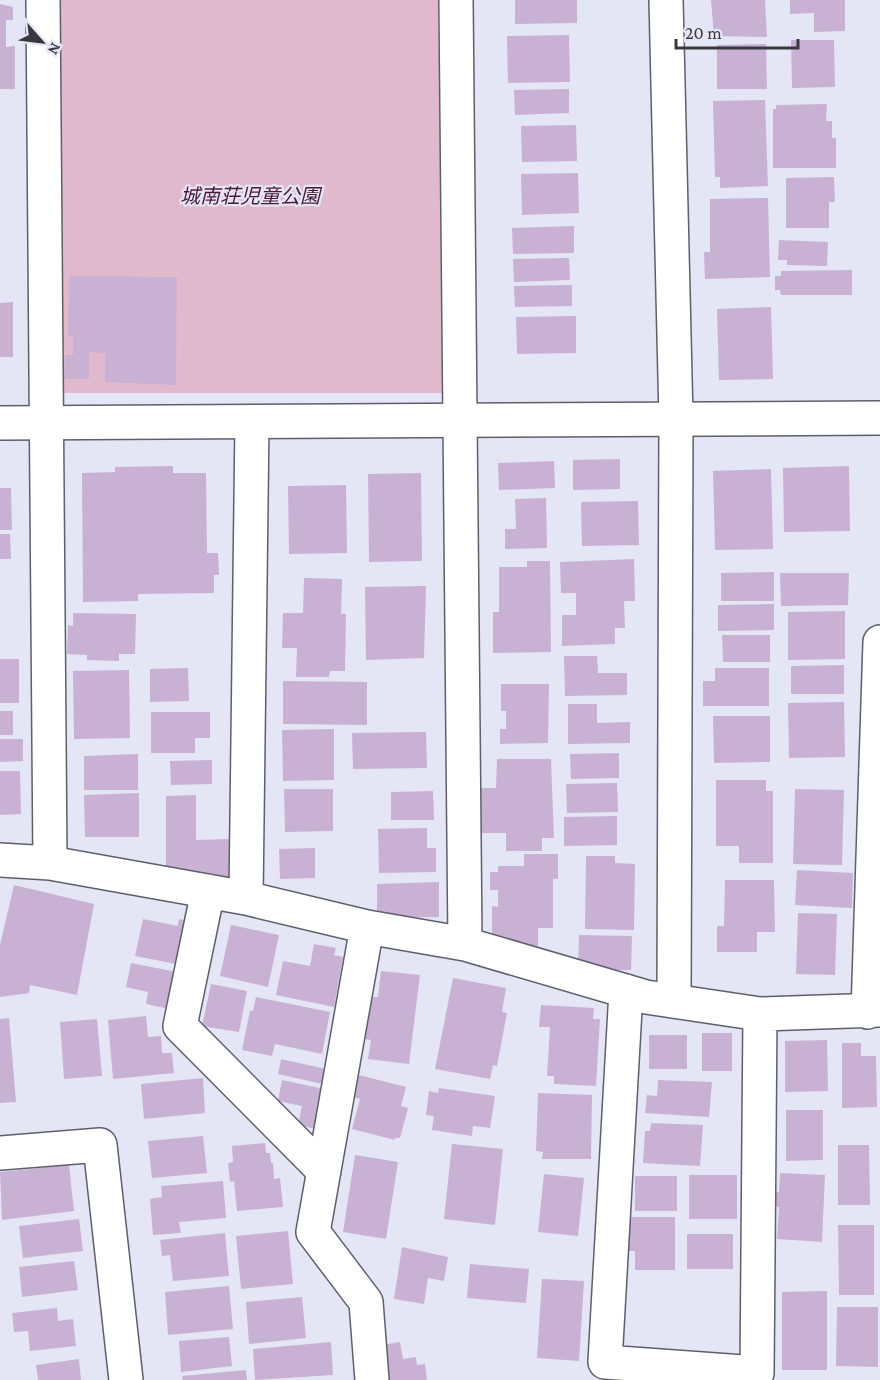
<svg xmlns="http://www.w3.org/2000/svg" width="880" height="1380" viewBox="0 0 880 1380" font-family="'Crimson Pro','Noto Sans JP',serif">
  <rect width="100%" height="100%" fill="#e4e6f5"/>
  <path fill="#e0bacc" d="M56 0H438L445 393H63Z"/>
  <path fill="#c9b1d4" d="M515 0H577V23L515 24Z
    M711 0H765L767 37 714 36Z
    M790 0H845V31L814 32V13L790 14Z
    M0 4 13 7V20H6V47L15 46V89H0Z
    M569 35 570 82 508 83 507 36Z
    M791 40H834L835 87 792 88Z
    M766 44 767 89H717V45Z
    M569 89V113L515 115 514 90Z
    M765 100 768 186 720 188V177H715L713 101Z
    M827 104 826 121H832V138H836V168H773V109H776V105Z
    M576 125 577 161 522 162 521 126Z
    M578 173 579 213 522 215 521 174Z
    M834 177 835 202H829V228H786V178Z
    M768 198 770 277 705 279 704 252H710V199Z
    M574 226V253L513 254 512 228Z
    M779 240 828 242 827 266 787 265V260H778Z
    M569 258 570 280 514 282 513 259Z
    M852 270V295H781L780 290H775V276H781V271Z
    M69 276 177 277 176 385 105 382V353L89 352V379H64L65 355H73V336L68 337Z
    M572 285V306L515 307 514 286Z
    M13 302V357H0V303Z
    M771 307 773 379 719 380 717 309Z
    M576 316V353L517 354 516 317Z
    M620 459V489L573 490V460Z
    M554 461 555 488 499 490 498 463Z
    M173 466V473H206L207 553H218L219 575H214V593L138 594V601L83 602 82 473 115 472V467Z
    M849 466 850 531 784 532 783 468Z
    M771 469 773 549 715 550 713 471Z
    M421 473 422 561 369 562 368 474Z
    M346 485 347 553 289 554 288 486Z
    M0 488H11L12 530H0Z
    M546 498 547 548 505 549V529H516L515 499Z
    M638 501 639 545 582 546 581 502Z
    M0 534H10L11 559H0Z
    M634 559 635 601H624L625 628H615V644L562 646V615H576V593H561L560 562Z
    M527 561H550L551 652 493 653V612H499V567H527Z
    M774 572V601H721V573Z
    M780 573H849L848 605 781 606Z
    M304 578 342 579 341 614H346L345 671H330L329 677H296L297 648H282L283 613H303Z
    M426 586 424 658 366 660 365 587Z
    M774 604V630L718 631V605Z
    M845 611V659L788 660V612Z
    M73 613 136 614 135 654H119V661L87 660V655L67 654 68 625 73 626Z
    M722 635H770V662H723Z
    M564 656H597L598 673H627V695L565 696Z
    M0 659H19V703H0Z
    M844 665V694H791V666Z
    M188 668 189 701 150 702V669Z
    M715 668H769V706H703V681H715Z
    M129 670 130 738 74 739 73 671Z
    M283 681 367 682V725L283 724Z
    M501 684H549L548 743 500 744V729H506V711H501Z
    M844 702 845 757 789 758 788 703Z
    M568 704H597V723L630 722V743L568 744Z
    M0 711H13V735H0Z
    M151 712H210V738H195V753H151Z
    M713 716H770V762L714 763Z
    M334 729V780L283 781 282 730Z
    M426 732 427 768 353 769 352 733Z
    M0 739H23V761L0 762Z
    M619 753V778L571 779 570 754Z
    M138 754V790H84V756Z
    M497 759H551L554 838H542V851H506V833H476L477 788H496Z
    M212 760V784L171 785 170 761Z
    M0 771H20L21 814 0 815Z
    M716 780H766V791H773V863H739V846H716Z
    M617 783 618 812 567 813 566 784Z
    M284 789H333V831L285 832Z
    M795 789 844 790 842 865 793 864Z
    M433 791 434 820H391V792Z
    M139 793V837H85L84 795Z
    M196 795V840L229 839V877H166V796Z
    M617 816V845L564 846V817Z
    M427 828V848H436V872L379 873 378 829Z
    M315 848V878L280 879 279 849Z
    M524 854H558V879H553V928H538V946L492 947V906L498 907V890H490V872H498V866H524Z
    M586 856H615V863L635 864 634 930 585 929Z
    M797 870 853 873 852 908 795 905Z
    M725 880H774L775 932H757V952H717V926H724Z
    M439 882V917L377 918V884Z
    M14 885 94 904 77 995 30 985 29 993 0 997V945Z
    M798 913 837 914 835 975 796 974Z
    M143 919 178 926 179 919 188 921 189 943 180 942 176 964 135 956Z
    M231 925 279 935 268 987 220 976Z
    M579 935 632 936 631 970H578Z
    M314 944 336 948 334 955 343 957 334 1007 276 995 283 961 310 966Z
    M131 963 177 972 169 1009 146 1004 148 992 126 987Z
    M381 971 420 975 409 1064 368 1059 371 1040 365 1039 371 997H378Z
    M453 978 506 988 502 1012 507 1013 497 1066 493 1065 490 1079 435 1069Z
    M211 984 247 991 239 1032 202 1026Z
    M256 997 330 1012 322 1054 275 1044 272 1056 242 1050 250 1011H253Z
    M541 1005 594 1008 593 1019H600L596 1086 554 1084V1076H547L550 1027H539Z
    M146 1016 148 1037 161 1036 162 1053H172L174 1073 113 1079 108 1020Z
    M9 1018 16 1102 0 1103V1019Z
    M97 1019 102 1076 64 1079 60 1022Z
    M702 1033H732V1071H702Z
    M649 1035H687V1069H649Z
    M827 1040 828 1091 785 1092V1041Z
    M842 1043H861V1056H876L877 1107 842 1108Z
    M281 1059 326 1069 322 1084 278 1074Z
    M355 1074 406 1087 401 1106 408 1108 400 1138H395V1140L352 1129 360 1099 350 1096Z
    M203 1078 205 1113 144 1119 141 1084Z
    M282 1080 324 1089 316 1129 298 1125 302 1106 278 1101Z
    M658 1080 712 1082 709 1117 645 1113 647 1095 657 1096Z
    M439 1088 495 1096 490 1128 473 1126 472 1136 432 1130 434 1116 426 1115 429 1091 438 1093Z
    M538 1093 592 1095 591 1159H542L543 1152 536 1151Z
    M786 1110H823V1160L786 1161Z
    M651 1123 703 1125 700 1166 643 1163 645 1131H650Z
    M203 1136 207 1173 152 1178 148 1141Z
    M265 1143 266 1153H270L271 1163H273L274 1179 280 1178 283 1207 237 1211 234 1181 230 1182 228 1163 233 1162 232 1146Z
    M452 1144 503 1149 495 1225 444 1219Z
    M838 1145H869L870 1205H838Z
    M355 1155 398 1162 386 1239 343 1232Z
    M69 1165 74 1211 2 1220 0 1172Z
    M780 1173 825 1175 822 1242 777 1239 779 1207 773 1206V1192H779Z
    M544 1174 584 1178 578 1236 538 1232Z
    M689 1175H737V1219H689Z
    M635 1176H677V1211H635Z
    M223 1181 226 1218 179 1222 181 1233 153 1235 150 1199 162 1197 161 1186Z
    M623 1217H675V1270H635V1251H623Z
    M79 1219 83 1251 23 1258 19 1226Z
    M838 1225H874V1295H839Z
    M288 1231 293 1284 241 1289 236 1236Z
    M225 1233 229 1276 173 1281 170 1255 162 1256 160 1240Z
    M687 1234H733V1269H687Z
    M402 1247 448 1257 444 1281 428 1278 424 1304 394 1299Z
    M74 1261 78 1290 22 1297 19 1267Z
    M470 1264 529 1269 526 1303 467 1298Z
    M542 1279 584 1281 579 1361 537 1358Z
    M229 1286 233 1329 168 1335 165 1292Z
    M827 1291V1370H782V1292Z
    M302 1297 306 1338 249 1344 246 1302Z
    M837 1307H878V1367L836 1366Z
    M57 1308 58 1321 73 1319 76 1346 30 1351 28 1331 14 1332 12 1313Z
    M229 1337 232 1366 181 1372 179 1341Z
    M331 1342 333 1375 255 1380 253 1349Z
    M400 1342 403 1359 416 1357 417 1365 425 1364 427 1380H387L382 1345Z
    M79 1359 81 1380H38L36 1365Z
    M246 1370 247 1380H183L182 1376Z"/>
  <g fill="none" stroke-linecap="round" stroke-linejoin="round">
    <defs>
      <path id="minor" d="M43 0 50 863
        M456 0 465 944
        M666 0 676 419 674 1001
        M0 860 50 863 246 898 367 927 465 944 646 997 760 1014 880 1010
        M208 891 180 1026 324 1171
        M246 898 252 422
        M367 927 313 1232 366 1302 372 1380
        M626 991 605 1362 757 1373 760 1014
        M868 1012 880 642
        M0 1153 100 1145 126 1380"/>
      <path id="tertiary" d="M0 423 880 418"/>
    </defs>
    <use href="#minor" stroke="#5e5f6c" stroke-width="36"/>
    <use href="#tertiary" stroke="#5e5f6c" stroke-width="36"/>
    <use href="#minor" stroke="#fff" stroke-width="33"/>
    <use href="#tertiary" stroke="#fff" stroke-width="33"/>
  </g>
  <g text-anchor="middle" stroke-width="4.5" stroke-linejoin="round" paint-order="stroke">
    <g font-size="20" font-style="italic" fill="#4b1936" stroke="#e4e6f5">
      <text x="250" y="203">城南荘児童公園</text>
    </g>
  </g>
  <g transform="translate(42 42) rotate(118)" stroke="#e4e6f5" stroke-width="4.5" paint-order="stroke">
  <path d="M0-4.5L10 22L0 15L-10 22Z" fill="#38383e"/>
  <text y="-9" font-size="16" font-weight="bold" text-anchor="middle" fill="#38383e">N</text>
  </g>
  <path d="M676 39v9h122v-9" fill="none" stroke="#38383e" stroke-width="3"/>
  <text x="685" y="39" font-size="18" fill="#38383e" stroke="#e4e6f5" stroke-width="4.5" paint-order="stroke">20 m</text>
</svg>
